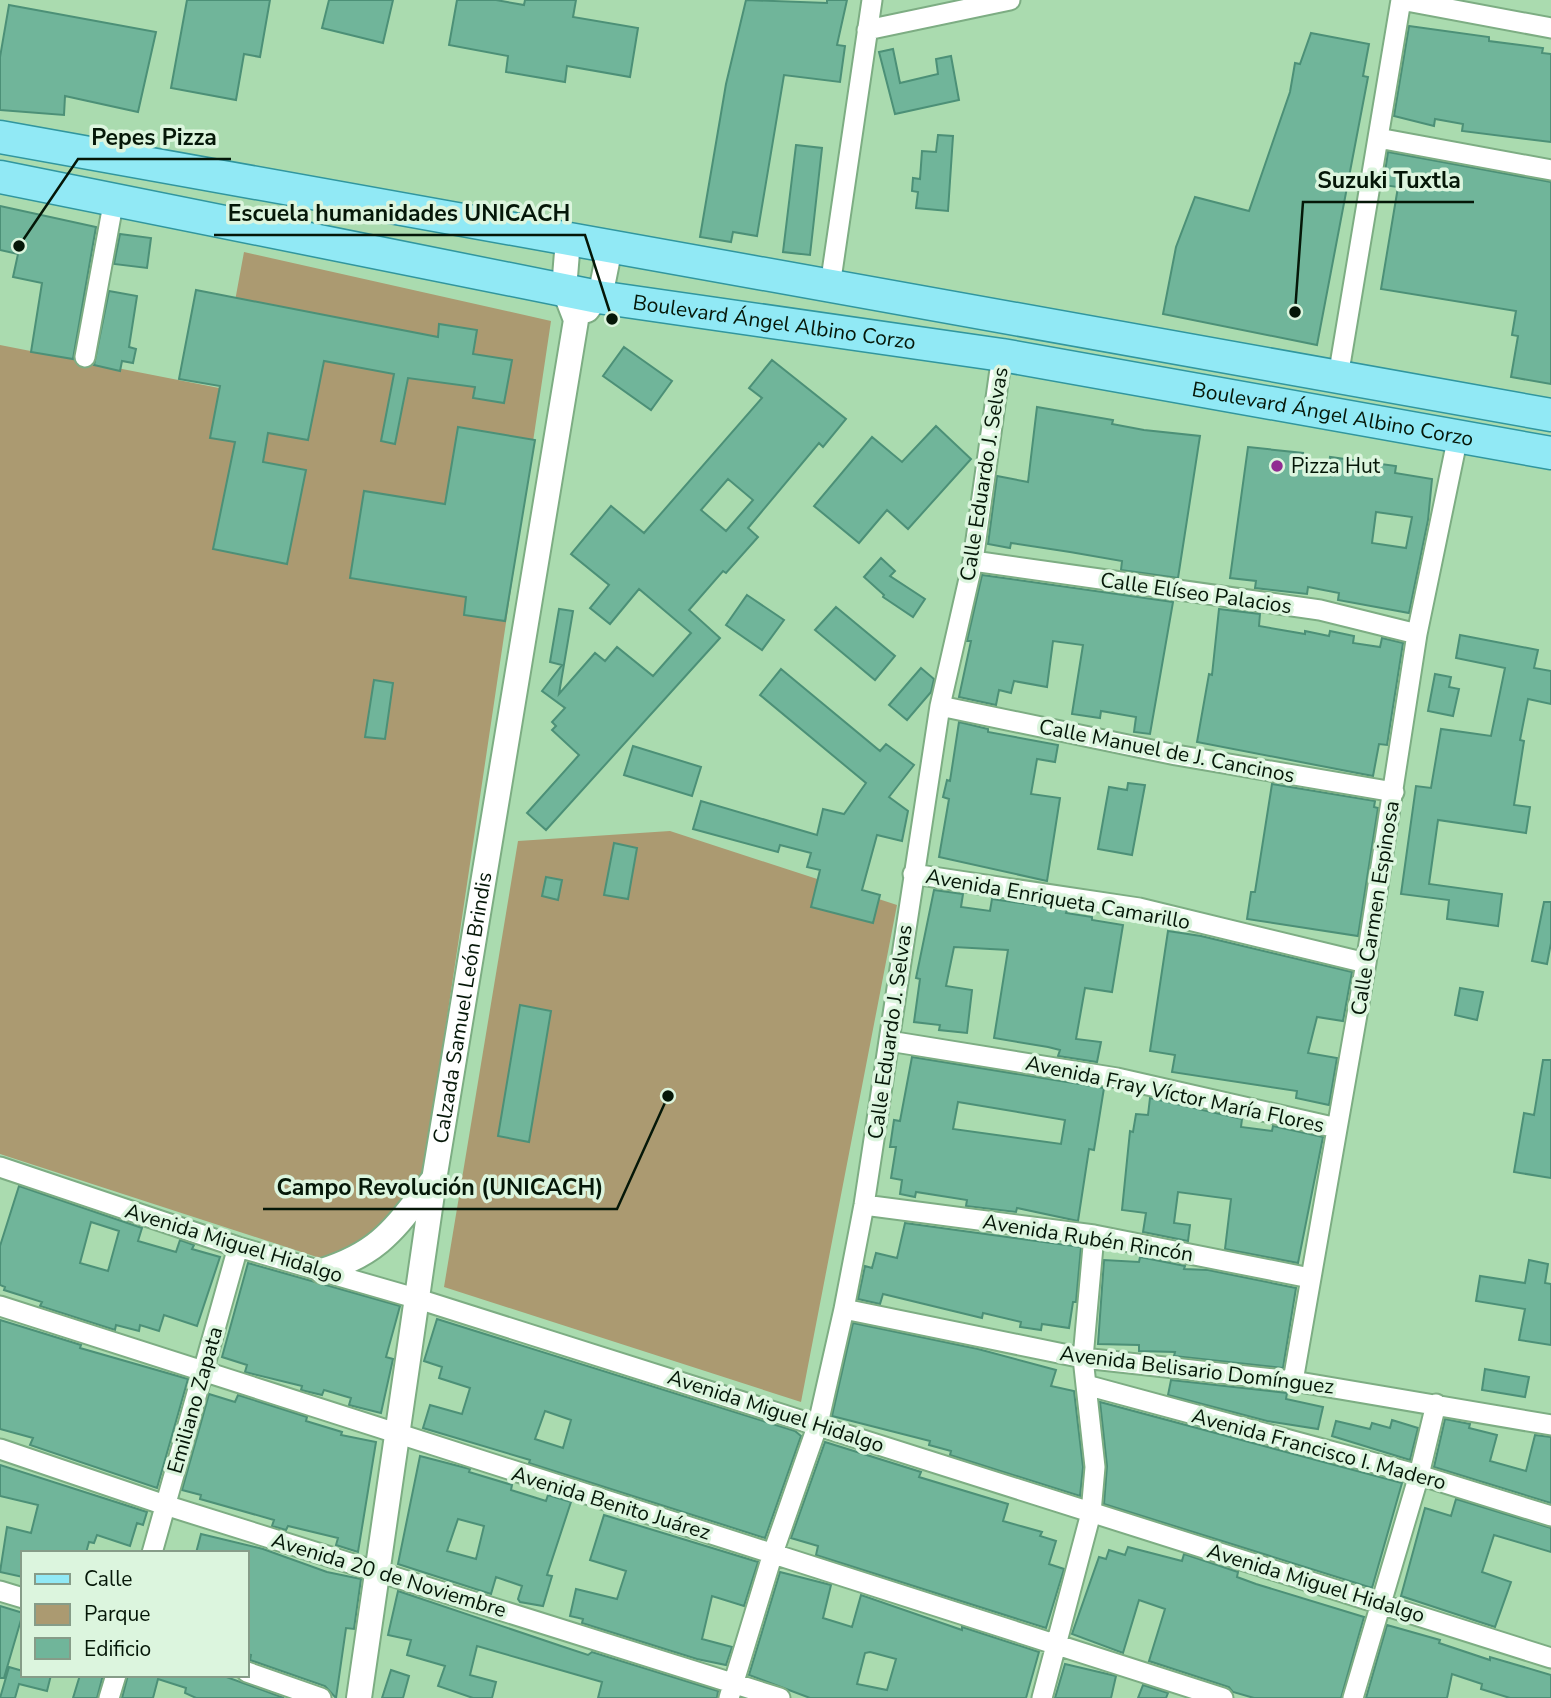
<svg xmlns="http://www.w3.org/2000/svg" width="1551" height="1698" viewBox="0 0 1551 1698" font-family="'Nunito Sans',sans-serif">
  <rect width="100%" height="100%" fill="#aadbaf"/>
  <path fill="#ab9a71" d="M244 252 551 321 423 1179 372 1238 323 1259 0 1154V345L219 388Z
    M670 831 897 905 801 1402 444 1287 518 841Z"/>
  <path fill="#70b59a" stroke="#4c9077" stroke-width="2" fill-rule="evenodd" d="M187 0H270L260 57 244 54 236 100 171 88Z
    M329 0H393L383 43 322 28Z
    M457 0H496L524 5 525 0H576L573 17 638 28 630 77 567 66 565 82 506 72 508 56 449 45Z
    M746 0 827 3V0H847L837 45 845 46 840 82 784 75 757 236 733 232 731 242 700 237 726 84Z
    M9 5 156 32 138 112 65 96 64 115 0 110V57Z
    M1409 26 1489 37V41L1543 48 1542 53 1551 54V142L1462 131 1463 124 1435 119 1434 126 1394 116Z
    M1311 33 1369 44 1363 76 1368 77 1317 345 1163 314 1176 247 1195 197 1249 211 1290 92 1295 63 1300 64Z
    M893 49 900 83 938 74 936 59 951 56 959 100 895 114 879 52Z
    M938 135 953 136 948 211 916 208 918 192 912 191 913 178 920 179 922 151 936 152Z
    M796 145 822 148 810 255 783 252Z
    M1388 152 1551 182V384L1511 377 1518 336 1512 335 1516 311 1381 289 1398 187 1383 185Z
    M0 206 96 227 73 359 31 352 42 283 13 277 18 254 0 250Z
    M120 234 151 238 147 268 114 264Z
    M196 290 438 337 439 324 477 330 473 354 512 360 504 403 473 398 475 387 408 378 395 444 381 441 394 374 324 361 308 440 268 433 263 462 306 470 287 564 213 549 235 442 210 438 220 386 179 379Z
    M109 291 137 296 129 347 136 349 133 363 122 361 120 371 94 365Z
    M624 347 672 381 651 410 603 376Z
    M772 360 846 419 823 447 819 443 748 528 758 537 726 573 723 571 689 610 720 638 546 830 527 813 579 755 552 730 556 726 552 722 565 708 542 691 562 665 550 662 559 609 573 611 559 694 595 653 605 661 617 647 653 676 691 633 639 589 610 624 590 608 609 585 571 554 611 506 644 533 762 398 749 388ZM728 479 753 500 726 531 701 510Z
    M1037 407 1113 420 1112 424 1144 430 1200 436 1178 578 1121 570 1122 561 1070 552 1011 543 1010 548 988 544 997 476 1028 482Z
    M936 426 971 459 908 529 887 510 859 543 814 506 872 437 902 462Z
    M458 427 535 440 505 621 464 615 466 597 350 578 364 491 445 504Z
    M1248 447 1303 453 1301 467 1328 471 1330 457 1396 466 1395 473 1432 479 1428 520 1409 613 1338 600 1339 593 1308 587 1307 594 1255 588 1256 581 1230 578ZM1376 512 1412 517 1406 548 1372 543Z
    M881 558 895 571 890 576 925 599 913 617 883 597 884 595 864 577Z
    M982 575 1173 602 1150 734 1134 732 1136 717 1101 711 1100 718 1072 714 1083 645 1053 641 1047 687 1014 681 1011 693 999 690 996 705 959 697 971 641H967Z
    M747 595 784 620 762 650 726 625Z
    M836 607 895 656 875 680 815 630Z
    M1219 609 1260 614 1259 626 1305 634V631L1329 636 1330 631 1354 636 1353 643 1380 647 1382 638 1403 643 1387 745 1379 744 1373 776 1197 742 1209 674 1212 675Z
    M1460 635 1538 650 1534 668 1551 671V704L1528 699 1520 740 1524 741 1514 805 1530 807 1526 833 1438 820 1429 884 1502 894 1498 926 1447 919 1449 900 1401 894 1416 786 1431 788 1441 729 1491 736 1505 668 1456 658Z
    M921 668 934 679 931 692 907 720 889 705Z
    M781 669 880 751 886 744 914 765 889 797 908 811 902 841 877 835 862 890 880 895 873 923 811 907 820 870 807 867 811 853 780 845 778 852 693 829 701 801 817 835 823 809 844 814 866 783 760 695Z
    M1435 674 1451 677 1449 687 1459 689 1453 716 1428 711Z
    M374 680 393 683 385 739 365 737Z
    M959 722 988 729V732L1058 745 1055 762 1037 759 1031 794 1060 798 1047 881 939 857 949 799 943 797 947 780 950 781Z
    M633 746 701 767 692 796 624 775Z
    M1128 783 1145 785 1132 855 1098 849 1109 787 1127 790Z
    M1272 784 1375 801 1374 807 1378 808 1358 936 1247 919 1251 892H1255Z
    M614 843 637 848 628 899 604 895Z
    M546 877 562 880 558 900 542 896Z
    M934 890 963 894 961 907 990 911 992 899 1067 910 1066 913 1092 917V920L1123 925 1112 992 1085 988 1076 1039 1101 1042 1097 1062 1058 1056 1060 1050 1048 1047 994 1038 1008 950 954 947 946 986 972 990 967 1033 939 1030 940 1025 914 1022 920 979 916 978Z
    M1544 902H1551V943L1547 964 1532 961Z
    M1168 931 1201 936 1352 972 1343 1021 1317 1017 1308 1053 1337 1058 1329 1105 1296 1098 1297 1091 1172 1072 1175 1055 1150 1051Z
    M1460 988 1483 992 1477 1020 1455 1015Z
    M520 1005 551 1011 529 1142 498 1136Z
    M912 1057 1104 1088 1094 1150 1089 1149 1078 1221 1017 1208 1016 1212 966 1206 967 1200 916 1192 915 1197 900 1194 902 1180 891 1178 896 1147H890L894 1120 900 1121ZM958 1102 1065 1120 1061 1144 953 1129Z
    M1543 1060H1551V1178L1514 1172 1524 1113 1534 1115Z
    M1150 1098 1242 1119 1241 1127 1272 1131 1273 1126 1323 1137 1298 1263 1225 1249 1231 1199 1178 1192 1174 1223 1190 1225 1188 1241 1143 1232 1146 1213 1122 1210 1130 1131 1133 1132 1136 1114 1148 1115Z
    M19 1186 142 1228 138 1241 176 1252 180 1240 194 1245 192 1249 220 1257 197 1326 164 1315 159 1331 140 1325 139 1331 116 1325 115 1330 40 1306 42 1302 4 1290 5 1287 0 1285V1246ZM91 1222 119 1231 108 1271 80 1263Z
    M905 1223 1081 1247 1076 1302H1073L1069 1328 1042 1324 1041 1330 1020 1327 1021 1322 983 1313 982 1318 883 1294 880 1304 858 1299 865 1266 872 1268 876 1253 897 1258Z
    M1140 1257 1185 1266 1184 1269 1208 1270 1296 1288 1283 1368 1174 1356 1175 1352 1139 1351V1345L1098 1344 1104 1260 1139 1262Z
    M1529 1260 1548 1264 1545 1283 1551 1284V1345L1519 1340 1525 1309 1476 1301 1480 1276 1525 1283Z
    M248 1263 400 1306 386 1357 393 1359 381 1413 349 1405 351 1398 324 1390 322 1395 301 1390 302 1386 245 1372 247 1365 222 1357Z
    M437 1319 795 1431 801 1436 765 1538 529 1463 530 1460 423 1428 430 1405 462 1414 470 1388 439 1378 442 1367 424 1361ZM545 1411 571 1420 563 1448 535 1439Z
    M0 1320 81 1345 80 1348 188 1379 157 1488 30 1445 33 1438 0 1429Z
    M853 1323 978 1349 1056 1370 1051 1386 1074 1391 1083 1467 1080 1496 950 1455 951 1451 929 1445 930 1441 832 1416Z
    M1485 1369 1529 1377 1525 1397 1482 1390Z
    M1171 1380 1287 1393 1286 1399 1323 1407 1318 1429 1267 1421 1168 1395Z
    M209 1394 235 1402 238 1395 307 1417 306 1421 342 1432 341 1435 376 1442 358 1552 336 1545 338 1538 288 1526 286 1530 272 1526 274 1520 200 1499 201 1495 182 1490Z
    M1100 1402 1402 1483 1372 1588 1104 1504 1107 1466Z
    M1445 1419 1470 1424 1469 1428 1497 1435 1490 1461 1526 1471 1535 1435 1551 1437V1503L1434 1467Z
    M1392 1420 1418 1428 1410 1460 1332 1436 1336 1421 1370 1429 1372 1423 1390 1428Z
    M825 1442 921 1472 919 1477 1008 1504 1003 1521 1042 1532 1040 1536 1056 1541 1049 1564 1064 1569 1046 1628 816 1555 818 1546 791 1538Z
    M420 1456 470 1469 469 1472 512 1485 511 1490 546 1501 548 1495 571 1502 547 1575 552 1576 543 1606 520 1602 518 1599 522 1586 496 1577 491 1594 398 1564ZM458 1519 484 1526 476 1559 447 1551Z
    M0 1465 147 1512 143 1525 137 1523 130 1546 97 1535 94 1543 89 1542 86 1553H23V1577L0 1572 7 1527 31 1533 38 1505 0 1496Z
    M1456 1499 1551 1528V1552L1494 1535 1482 1572 1511 1582 1495 1627 1401 1596 1425 1508 1451 1516Z
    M604 1515 758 1562 744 1606 712 1596 702 1639 732 1647 726 1665 697 1659 582 1623 583 1619 570 1616 576 1589 617 1599 626 1571 590 1560Z
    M201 1534 263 1549 327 1572 361 1579 354 1629 346 1628 336 1698 325 1686 250 1660 251 1655 247 1654V1553H196Z
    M1128 1547 1182 1561 1184 1554 1238 1572 1237 1577 1256 1584 1364 1617 1341 1698H1254L1233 1692 1229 1687 1149 1661 1165 1609 1139 1600 1123 1653 1072 1634 1099 1557 1106 1559 1109 1550 1125 1555Z
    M780 1572 831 1585 823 1618 852 1627 861 1595 962 1630V1627L1039 1652 1026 1698H810L749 1675ZM870 1652 896 1659 887 1690 857 1684 865 1653Z
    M398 1591 564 1647 588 1655 592 1652 718 1691 717 1698H598L602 1682 477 1646 470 1675 496 1682 492 1698H473L438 1686 445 1666 407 1655 411 1640 388 1635Z
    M0 1606 23 1613 4 1678H0Z
    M1387 1625 1440 1640 1439 1643 1490 1660V1657L1551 1675V1698H1510L1481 1689 1482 1684 1452 1674 1447 1698H1366Z
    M1065 1664 1116 1676 1111 1698H1055Z
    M9 1667 23 1671V1675H51L47 1691 19 1684 15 1698H0Z
    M391 1670 409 1676 403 1698H382Z
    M80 1675H103L97 1698H73Z
    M128 1675H221L284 1698H196L185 1693 186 1688 158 1679 153 1698H122Z
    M1143 1685 1168 1693 1166 1698H1138Z"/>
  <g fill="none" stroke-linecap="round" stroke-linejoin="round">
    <defs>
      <path id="minor" d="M1401 0 1551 28
        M867 30 1010 0
        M1378 138 1551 170
        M830 286 872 0
        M85 357 114 199
        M1338 377 1401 0
        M973 561 1320 610 1417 634
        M940 706 1176 755 1394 792
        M913 874 1139 908 1366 963
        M889 1041 1117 1078 1337 1128
        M0 1167 238 1247 415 1298 1551 1658
        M864 1205 1094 1235 1310 1278
        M0 1306 1223 1698
        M844 1309 1083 1358 1293 1381 1551 1425
        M1293 1381 1366 963 1417 634 1458 436
        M1086 1385 1419 1475 1551 1516
        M0 1449 165 1505 780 1698
        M152 1553 238 1247
        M0 1591 23 1598
        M247 1672 321 1698
        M109 1698 116 1675
        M729 1698 773 1553 818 1424 844 1309 864 1205 940 706 973 561 1002 355
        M1042 1698 1091 1513 1095 1467 1083 1358 1094 1235
        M1353 1698 1419 1475 1436 1404"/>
      <g id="tertiary">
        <path d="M587 310 601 292 610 247"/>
        <path d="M322 1271C382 1252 395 1227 433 1180"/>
        <path id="s1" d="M359 1698 434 1180 576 320 564 289 568 240"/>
      </g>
      <g id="primary">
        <path d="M0 137 1551 415"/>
        <path id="s2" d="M0 177 598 297 1002 355 1551 453"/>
      </g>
    </defs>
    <use href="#minor" stroke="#7dad83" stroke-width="23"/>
    <use href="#tertiary" stroke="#7dad83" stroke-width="28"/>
    <use href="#primary" stroke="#31969e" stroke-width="35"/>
    <use href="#minor" stroke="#fff" stroke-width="19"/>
    <use href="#tertiary" stroke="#fff" stroke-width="24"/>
    <use href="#primary" stroke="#91e9f5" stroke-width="32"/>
  </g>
  <circle fill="#912c92" stroke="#dcf5de" stroke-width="2.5" cx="1277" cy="466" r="7"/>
  <g text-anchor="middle" stroke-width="7" stroke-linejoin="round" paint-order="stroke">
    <g font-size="21" fill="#051708" stroke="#dcf5de">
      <text dy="7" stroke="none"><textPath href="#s2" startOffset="788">Boulevard Ángel Albino Corzo</textPath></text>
      <text dy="7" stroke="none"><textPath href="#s2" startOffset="1354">Boulevard Ángel Albino Corzo</textPath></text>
      <text transform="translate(984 474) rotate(-81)" y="7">Calle Eduardo J. Selvas</text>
      <text transform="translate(1196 593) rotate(8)" y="7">Calle Elíseo Palacios</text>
      <text transform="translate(1167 751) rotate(11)" y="7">Calle Manuel de J. Cancinos</text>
      <text transform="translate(1058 899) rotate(10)" y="7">Avenida Enriqueta Camarillo</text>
      <text transform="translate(1375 908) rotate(-81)" y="7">Calle Carmen Espinosa</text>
      <text dy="7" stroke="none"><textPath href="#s1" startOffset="698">Calzada Samuel León Brindis</textPath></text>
      <text transform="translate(890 1032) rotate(-82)" y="7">Calle Eduardo J. Selvas</text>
      <text transform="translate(1175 1094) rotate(12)" y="7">Avenida Fray Víctor María Flores</text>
      <text transform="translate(1088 1238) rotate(9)" y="7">Avenida Rubén Rincón</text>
      <text transform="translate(234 1243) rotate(17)" y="7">Avenida Miguel Hidalgo</text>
      <text transform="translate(1197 1370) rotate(7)" y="7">Avenida Belisario Domínguez</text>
      <text transform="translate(195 1400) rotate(-74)" y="7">Emiliano Zapata</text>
      <text transform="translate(776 1411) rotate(18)" y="7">Avenida Miguel Hidalgo</text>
      <text transform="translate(1319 1449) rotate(15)" y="7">Avenida Francisco I. Madero</text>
      <text transform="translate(611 1503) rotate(17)" y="7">Avenida Benito Juárez</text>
      <text transform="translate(389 1575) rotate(17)" y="7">Avenida 20 de Noviembre</text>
      <text transform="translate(1316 1583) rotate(17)" y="7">Avenida Miguel Hidalgo</text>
    </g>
    <g font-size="21" fill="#051708" stroke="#dcf5de" text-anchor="start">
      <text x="1291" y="473">Pizza Hut</text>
    </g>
  </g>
  <path fill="none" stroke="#051708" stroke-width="2.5" d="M19 246L78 159H231M1295 312L1303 202H1474M612 319L585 235H214M668 1096L617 1209H263"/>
  <g fill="#051708" stroke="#dcf5de" stroke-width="2.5">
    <circle cx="19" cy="246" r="7"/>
    <circle cx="1295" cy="312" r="7"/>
    <circle cx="612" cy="319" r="7"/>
    <circle cx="668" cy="1096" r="7"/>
  </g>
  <g font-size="23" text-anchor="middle" font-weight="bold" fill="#051708" stroke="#dcf5de" stroke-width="7" stroke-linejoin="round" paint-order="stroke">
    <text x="154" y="145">Pepes Pizza</text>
    <text x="1389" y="188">Suzuki Tuxtla</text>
    <text x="399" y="221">Escuela humanidades UNICACH</text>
    <text x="440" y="1195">Campo Revolución (UNICACH)</text>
  </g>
  <rect x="21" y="1551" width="228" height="126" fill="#dcf5de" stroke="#869c88" stroke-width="2"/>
  <rect x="35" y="1574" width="35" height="10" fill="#91e9f5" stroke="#869c88" stroke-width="2"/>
  <text x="84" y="1586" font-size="21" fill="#051708">Calle</text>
  <rect x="35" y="1604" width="35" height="21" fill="#ab9a71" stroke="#869c88" stroke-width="2"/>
  <text x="84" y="1621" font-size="21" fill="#051708">Parque</text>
  <rect x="35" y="1638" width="35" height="21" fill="#70b59a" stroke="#869c88" stroke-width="2"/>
  <text x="84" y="1656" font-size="21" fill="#051708">Edificio</text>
</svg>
